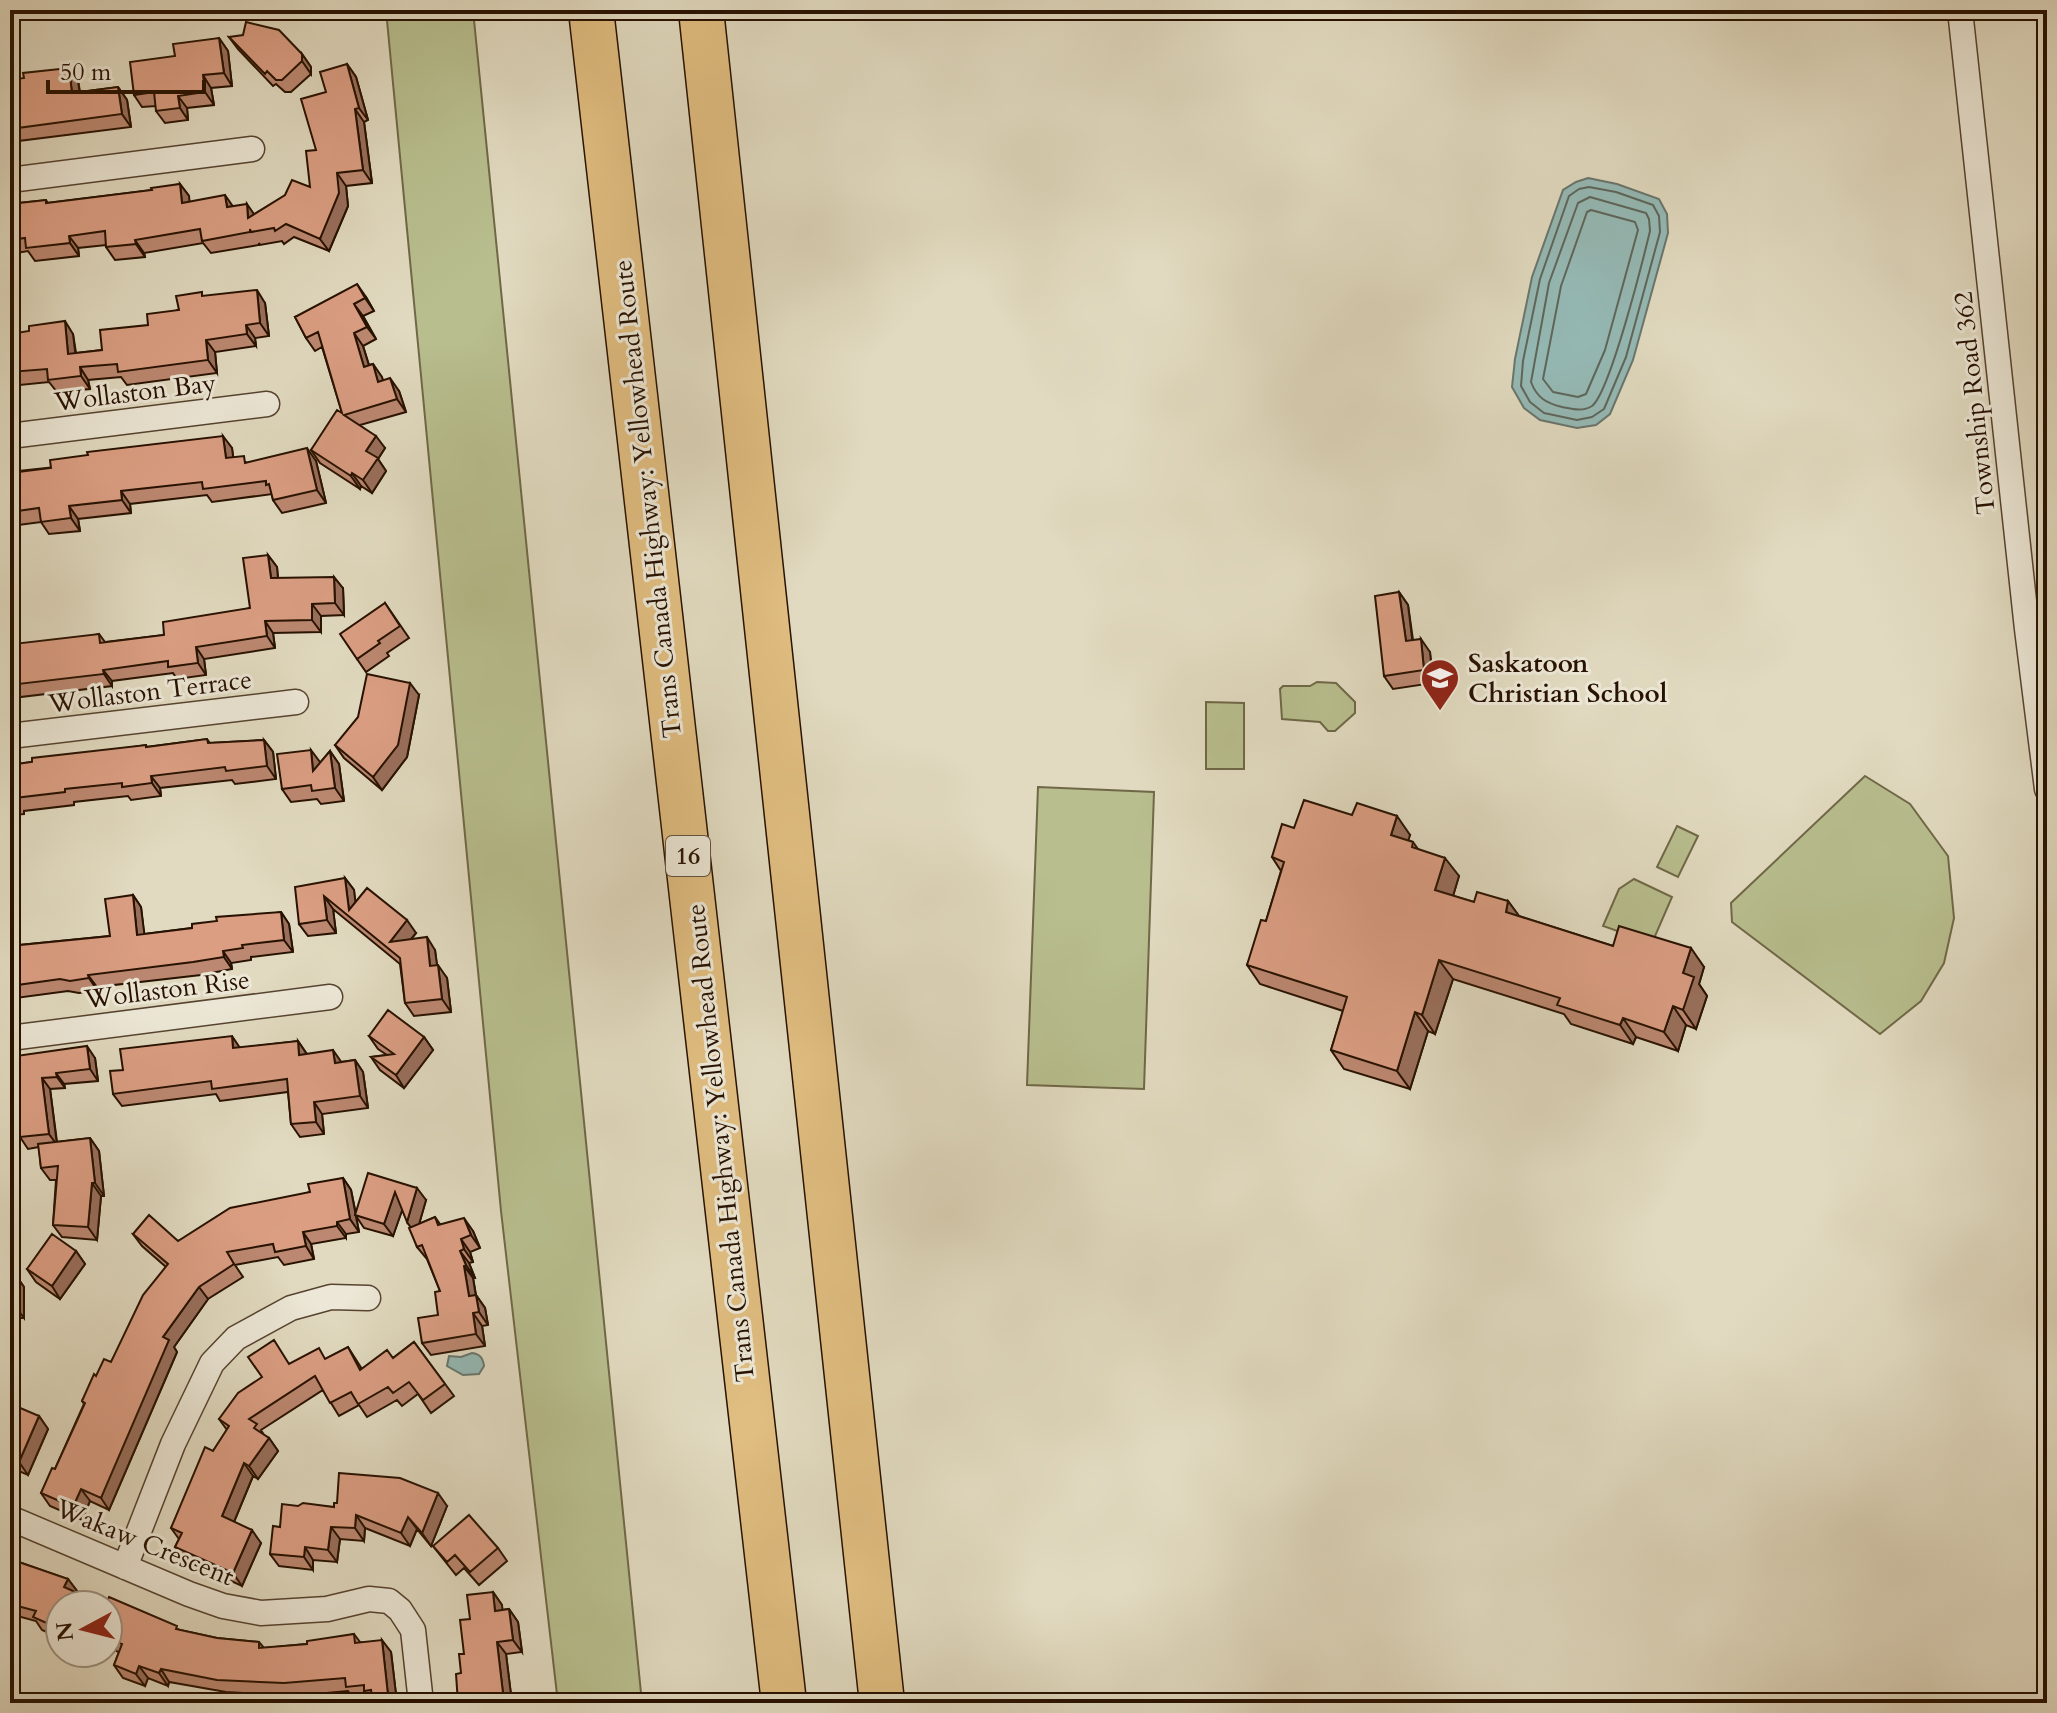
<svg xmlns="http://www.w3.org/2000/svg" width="2057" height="1713" viewBox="0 0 2057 1713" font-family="Cardo,serif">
  <rect width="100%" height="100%" fill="#e1dac0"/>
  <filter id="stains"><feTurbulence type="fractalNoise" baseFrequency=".0025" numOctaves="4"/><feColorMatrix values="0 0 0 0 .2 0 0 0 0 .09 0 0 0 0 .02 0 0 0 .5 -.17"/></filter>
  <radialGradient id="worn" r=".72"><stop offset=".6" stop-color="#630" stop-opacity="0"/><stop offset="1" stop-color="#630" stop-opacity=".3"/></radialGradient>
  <path fill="#b8be8e" stroke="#706847" stroke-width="2" d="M386 10H473L642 1703H558L501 1211Z
    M1317 682 1336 683 1355 702V713L1335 731H1328L1320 722 1282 719 1280 689 1283 686H1310Z
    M1206 702 1244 703V769H1206Z
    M1865 776 1910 804 1948 856 1954 918 1944 963 1921 1001 1880 1034 1732 922 1731 903Z
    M1038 787 1154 792 1144 1089 1027 1085Z
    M1677 826 1698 836 1678 877 1657 867Z
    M1634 879 1672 897 1652 943 1603 926 1619 889Z"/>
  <path fill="#95bab6" stroke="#69766d" stroke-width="2" d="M1588 178 1617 184 1659 199 1667 214 1668 233 1633 360 1610 414 1596 425 1577 428 1540 420 1524 408 1512 387 1515 359 1532 277 1563 190 1576 182Z
    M472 1353C480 1354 483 1358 484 1366L479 1374 463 1375 447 1366 449 1356 461 1357Z"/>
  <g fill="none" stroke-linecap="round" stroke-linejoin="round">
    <path stroke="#5e665b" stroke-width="2" d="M1589 187 1616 192 1653 205 1659 216 1660 232 1626 357 1604 409 1592 417 1577 420 1544 413 1530 402 1521 386 1523 361 1540 279 1569 196 1579 189Z
      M1590 197 1646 213 1649 219 1650 231C1643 260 1610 392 1592 406 1583 412 1572 409 1562 407 1546 403 1537 398 1531 382L1549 283 1578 203Z
      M1591 210 1635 222 1638 230 1605 350 1586 394 1578 397 1553 392 1543 379 1561 286 1587 212Z"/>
    <defs>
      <path id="street" d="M1960 10 2027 629 2047 789
        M10 180 252 149
        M10 436 267 404
        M10 736 296 702
        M10 1038 330 997
        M10 1518 189 1594 223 1606 261 1613 327 1609 369 1599 389 1601 400 1610 413 1630 421 1703
        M125 1567 173 1444 212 1363 236 1338 291 1308 331 1297 368 1298"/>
      <path id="highway" d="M591 10 784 1703
        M701 10 882 1703"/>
    </defs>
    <use href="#street" stroke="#564330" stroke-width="27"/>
    <use href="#highway" stroke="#271100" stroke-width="47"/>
    <use href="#street" stroke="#ece7d6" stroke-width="24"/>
    <use href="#highway" stroke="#e0bd80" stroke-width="44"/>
  </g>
  <path fill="#bc8871" stroke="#271100" stroke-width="2" d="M10 10H65L60 11 61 14 10 20Z
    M229 37 302 54 311 67V74L291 92H285L276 84 273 86 238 49Z
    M219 38 228 51 232 86 211 88 214 105 187 108 188 120 165 123 156 111V106L142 107 134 95 175 56Z
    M347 64 356 77 368 120 364 122 372 183 346 186 348 206 329 251 294 237 284 244 282 241 260 245 259 243V245L211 253 203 243 144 253 145 257 115 260 106 247V245L78 248 79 256 35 261 28 251 10 254V204L46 200 48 203 152 190 180 184 189 196V202L233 206 254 215 310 187 326 92Z
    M10 80H78L80 92 118 87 127 100 131 127 10 142Z
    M204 296 265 303 269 336 255 338 256 346 215 352 217 373 127 385 121 377 88 380 90 389 57 392 49 382 10 386V334H73L76 353 102 350Z
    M366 297 374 311 363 316 376 339 363 346 369 365 373 364 383 380 399 391 406 412 360 425 385 448 378 459 386 471 372 493 361 486 360 489 320 463 311 450 342 413 322 347 315 351 306 338 295 317Z
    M232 448 233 458 248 463 316 461 326 503 282 513 273 500 272 494 212 502 207 495 130 504 131 513 78 519 80 531 49 534 41 522 10 526V472Z
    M268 555 277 567 278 578 343 588 344 615 321 616V632L273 633 275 648 204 659 206 675 177 679 173 673 112 681V686L13 698V701L10 702V657L99 634 105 642 164 635 250 608Z
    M1399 592 1408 605 1413 640 1430 652 1433 683 1393 689 1384 676Z
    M385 603 409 638 387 653 389 656 366 672 357 659Z
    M419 695 407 757 382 790 344 758 335 745Z
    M207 739 210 743 264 740 273 752 276 779 235 784 232 780 160 788 161 796 131 800 128 796 74 802V805L24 811V814L10 815V765L146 745 147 747Z
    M330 751 339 764 344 801 321 804 317 799 291 802 282 789 320 763Z
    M1294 828 1410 835 1408 840 1413 842 1418 849 1459 876 1453 896 1474 902 1508 901 1519 916 1613 946 1704 967 1699 984 1707 996 1696 1029 1686 1025 1678 1051 1636 1037 1633 1044 1571 1024 1564 1014 1453 979 1435 1034 1428 1031 1410 1089 1344 1069 1331 1050 1343 1011 1260 984 1247 965 1266 921 1281 871 1272 857Z
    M345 878 354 890 355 903 416 933 411 939 435 950 437 966 447 978 451 1012 414 1016 405 1003 400 964 333 909 336 933 308 936 299 924Z
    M133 895 141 907 144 934 192 928 281 912 289 924 293 952 251 957V960L231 963 232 969 201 975 97 987V990L79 993 68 991 16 998 15 995 10 996V946L110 936Z
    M369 1036 424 1037 433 1050 404 1088 380 1070 371 1057 387 1055 378 1049Z
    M298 1041 307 1054 341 1062 355 1060 363 1072 368 1108 322 1114 324 1134 300 1137 291 1124 288 1092 220 1101 216 1094 122 1106 113 1094 123 1070 240 1048Z
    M16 1056 95 1058 98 1081 64 1084 65 1088 50 1089 57 1142 90 1138 99 1151 104 1196H101L97 1240 62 1237 53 1225 56 1180H50L41 1168 39 1147 28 1149 20 1137V1100Z
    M343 1178 351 1190 356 1214 426 1200 419 1224 435 1217 440 1224 473 1231 480 1248 470 1252 473 1262 469 1263 475 1278H473L476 1295 485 1308 488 1325 482 1326 485 1346 431 1355 422 1343 438 1315 440 1291 427 1259 417 1247 411 1227 402 1210 393 1236 364 1228 356 1216 359 1232 346 1234V1238L311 1244 314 1259 284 1265 278 1257 235 1265 243 1277 208 1299 174 1347 177 1352 109 1510 90 1501 82 1520 50 1506 41 1493 55 1469 84 1404 82 1401 96 1376 111 1362 166 1267 142 1246 133 1234 178 1241 310 1192Z
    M76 1251 85 1264 60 1299 36 1282 27 1269Z
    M10 1274H15L24 1287V1318H20V1331H10Z
    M414 1342 454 1396 431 1413 418 1394 402 1406 397 1400 367 1417 359 1405 339 1416 323 1390 261 1430 264 1435 269 1438 278 1451 258 1479 253 1476 234 1522 261 1543 242 1586 184 1560 175 1547 179 1539 171 1528 213 1451 227 1430 219 1419 290 1364 326 1359 348 1347 362 1369 393 1358Z
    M10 1407 39 1416 48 1429 28 1475 12 1468 10 1472Z
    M298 1506 334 1507 447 1506 431 1546 417 1529 410 1546 365 1528 364 1541 340 1539 337 1562 313 1560V1570L279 1566 270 1554 280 1527Z
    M433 1546 498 1548 507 1561 479 1585 464 1568 456 1575Z
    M10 1559 68 1579 77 1591 60 1605V1638L42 1630 36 1621 10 1614Z
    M493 1592 502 1605V1610L509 1609 518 1622 522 1652 506 1654 512 1703H458L461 1673 470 1619Z
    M108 1605 180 1630 217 1638 259 1642 264 1648 307 1644 354 1634 360 1642 391 1652 397 1703H373L370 1698 354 1700 348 1691 293 1696 226 1692 169 1682 168 1686 148 1678 145 1686 123 1678 114 1665 119 1652 108 1648Z"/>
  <path fill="#996f5c" stroke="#271100" stroke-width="2" d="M219 38 228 51 232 86 224 73Z
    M302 54 311 67V74L302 61Z
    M347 64 356 77 368 120 359 108Z
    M69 68 78 80 81 105 72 93Z
    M203 75 211 88 214 105 205 92Z
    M118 87 127 100 131 127 122 114Z
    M178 96 187 108 188 120 180 108Z
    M355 109 364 122 372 183 363 170Z
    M337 173 346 186 348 206 329 251 320 239Z
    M180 184 189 196 191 216 182 203Z
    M225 195 234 208 227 207Z
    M247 204 256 217 248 218Z
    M69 236 78 248 79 256 70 243Z
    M135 240 144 253 145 257 136 244Z
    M357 284 366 297 374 311 365 298Z
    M257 290 265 303 269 336 260 323Z
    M354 304 363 316 376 339 367 327Z
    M65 321 73 334 77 367 68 354Z
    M246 325 255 338 256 346 247 334Z
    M354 333 363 346 373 379 364 367Z
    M206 340 215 352 217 373 208 360Z
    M373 364 382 377 387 395 378 382Z
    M80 367 88 380 90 389 81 376Z
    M390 378 399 391 406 412 397 399Z
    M223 436 232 448 235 471 226 458Z
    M376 436 385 448 378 459 386 471 372 493 363 480 366 451Z
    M307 448 316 461 326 503 317 490Z
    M352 473 361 486 360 489 351 476Z
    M121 491 130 504 131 513 122 500Z
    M69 506 78 519 80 531 71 518Z
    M268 555 277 567 279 590 271 578Z
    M334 577 343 588 344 615 335 603Z
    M1399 592 1408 605 1414 654 1406 641Z
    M312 604 321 616V632L312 620Z
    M265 621 273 633 275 648 267 636Z
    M1421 639 1430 652 1433 683 1424 670Z
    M196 647 204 659 206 675 198 663Z
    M103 670 112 681V686L104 674Z
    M410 683 419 695 407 757 382 790 373 777Z
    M264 740 273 752 276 779 267 766Z
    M311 750 320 762 322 784 313 771Z
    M330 751 339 764 344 801 335 788Z
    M151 776 160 788 161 796 152 783Z
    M1397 816 1410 835 1404 854 1391 835Z
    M1445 858 1459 876 1449 909 1435 890Z
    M345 878 354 890 358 923 349 910Z
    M133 895 141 907 146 947 137 935Z
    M324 896 333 909 336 933 327 920Z
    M1508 901 1522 920 1506 912Z
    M281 912 289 924 293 952 284 940Z
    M407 920 416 933 399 954 390 942Z
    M427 937 435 950 439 979 430 966Z
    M1691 948 1704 967 1699 984 1707 996 1696 1029 1683 1010V973Z
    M223 951 231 963 232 969 224 957Z
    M1439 960 1453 979 1435 1034 1422 1015Z
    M438 965 447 978 451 1012 442 999Z
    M88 975 97 987V990L89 978Z
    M1673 1006 1686 1025 1678 1051 1664 1032Z
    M1415 1012 1428 1031 1410 1089 1397 1071Z
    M1623 1018 1636 1037 1633 1044 1620 1025Z
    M232 1036 240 1048H233Z
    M424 1037 433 1050 404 1088 396 1075Z
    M298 1041 306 1053 308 1067 299 1055Z
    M87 1046 95 1058 98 1081 90 1069Z
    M333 1050 342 1063H335Z
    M355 1060 363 1072 368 1108 360 1096Z
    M56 1073 64 1084 65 1088 57 1077Z
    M42 1078 50 1089 57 1145 49 1134Z
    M314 1102 322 1114 324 1134 316 1122Z
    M90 1138 99 1151 104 1196 95 1183Z
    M343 1178 351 1190 359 1232 350 1219Z
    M92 1183 101 1196 97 1240 88 1227Z
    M417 1188 426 1200 416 1235 407 1222Z
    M395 1192 404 1205 393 1236 384 1224Z
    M464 1218 473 1231 480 1248 471 1235Z
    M337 1222 346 1234V1238L337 1226Z
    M303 1232 311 1244 314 1259 306 1246Z
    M461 1239 470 1252 473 1262 464 1249Z
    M76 1251 85 1264 60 1299 52 1286Z
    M460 1251 469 1263 475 1278 466 1265Z
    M464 1266 473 1278 478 1309 469 1296Z
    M15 1274 24 1287V1318L15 1306Z
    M199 1287 208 1299 174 1347 177 1352 109 1510 101 1498 163 1337Z
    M476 1295 485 1308 488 1325 479 1312Z
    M11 1306 20 1318V1331L11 1318Z
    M473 1313 482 1326 485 1346 476 1334Z
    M39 1416 48 1429 28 1475 19 1462Z
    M269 1438 278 1451 258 1479 249 1466Z
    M244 1463 253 1476 231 1529 222 1516Z
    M81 1489 90 1501 82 1520 73 1507Z
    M438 1493 447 1506 431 1546 422 1533Z
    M356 1515 365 1528 364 1541 355 1528Z
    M408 1517 417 1529 410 1546 401 1533Z
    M331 1527 340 1539 337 1562 328 1550Z
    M252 1530 261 1543 242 1586 233 1573Z
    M305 1547 313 1560V1570L304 1557Z
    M68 1579 77 1591 73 1600 64 1587Z
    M493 1592 502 1605 504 1624 495 1611Z
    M509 1609 518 1622 522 1652 513 1640Z
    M382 1640 391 1652 397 1703H394L388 1695Z
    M497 1642 506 1654 512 1703H510L503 1693Z
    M139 1666 148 1678 145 1686 136 1674Z
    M161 1669 169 1682 168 1686 159 1673Z
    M500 1693 506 1703H501Z"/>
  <path fill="#db9e83" stroke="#271100" stroke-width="2" d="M246 22 279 30 302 54V61L282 80H276L267 71 265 74 229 37 243 35Z
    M219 38 224 73 203 75 205 92 178 96 180 108 156 111 154 92 134 95 130 62 175 56 173 44Z
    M347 64 359 108 355 109 363 170 337 173 339 193 320 239 286 224 275 231 274 228 251 232 250 229V232L202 241 200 229 135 240 136 244 106 247 105 231 69 236 70 243 26 248 25 238 10 240V204L46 200V203L152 190 151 188 180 184 182 203 225 195 227 207 247 204 248 218 285 195 292 180 310 187 306 151 316 150 301 99 326 92 320 72Z
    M69 68 72 93 118 87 122 114 10 129V80L24 78 23 73Z
    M357 284 365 298 354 304 367 327 354 333 364 367 373 364 378 382 390 378 397 399 344 415 376 436 366 451 378 458 363 480 352 473 351 476 311 450 337 410 342 413 318 332 306 338 295 317Z
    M257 290 260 323 246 325 247 334 206 340 208 360 118 372 117 364 80 367 81 376 48 380 47 369 10 372V334L29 331V326L65 321 68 354 102 350 100 330 148 325 147 314 179 310 176 296 202 292V296Z
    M223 436 226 458 244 456 245 463 307 448 317 490 273 500 269 484 266 485V481L203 489 202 482 121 491 122 500 69 506 71 518 41 522 39 508 10 512V473L51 468 50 460 88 455 87 452Z
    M268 555 271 578 334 577 335 603 312 604V620L265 621 267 636 196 647 198 663 168 667V661L103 670 104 674 10 685V657H15L13 644 99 634 100 643 164 635 163 622 250 608 243 558Z
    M1399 592 1406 641 1421 639 1424 670 1384 676 1375 596Z
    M385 603 400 626 378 641 380 643 357 659 340 634Z
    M367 674 410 683 398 745 373 777 335 745 358 717Z
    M207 739 208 743 264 740 267 766 226 771 225 767 151 776 152 783 122 787V783L65 789V792L15 798V801H10V765L32 762V758L146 745V747Z
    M311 750 313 771 330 751 335 788 312 791 311 785 282 789 277 754Z
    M1304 800 1352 815 1357 803 1397 816 1391 835 1413 842 1412 847 1445 858 1435 890 1474 902 1477 892 1508 901 1506 912 1613 946 1619 926 1691 948 1683 973 1694 977 1683 1010 1673 1006 1664 1032 1623 1018 1620 1025 1557 1005 1560 998 1439 960 1422 1015 1415 1012 1397 1071 1331 1050 1347 997 1247 965 1261 920 1266 921 1284 862 1272 857 1282 824 1294 828Z
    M345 878 349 910 367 888 407 920 390 942 427 937 430 966 438 965 442 999 405 1003 400 958 324 896 327 920 299 924 295 887Z
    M133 895 137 935 192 928V924L217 921 216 917 281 912 284 940 242 945 243 948 223 951 224 957 193 962 88 975 89 978 70 981 60 979 10 986V946L110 936 105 899Z
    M388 1010 424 1037 396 1075 371 1057 394 1054 369 1036Z
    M232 1036 233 1048 298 1041 299 1055 333 1050 335 1063 355 1060 360 1096 314 1102 316 1122 291 1124 287 1079 212 1089 211 1081 113 1094 110 1071 123 1070 120 1049Z
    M87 1046 90 1069 56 1073 57 1077 42 1078 49 1134 20 1137 16 1100H20L16 1056Z
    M90 1138 95 1183H92L88 1227 53 1225 58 1166 41 1168 38 1144Z
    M368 1173 417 1188 407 1222 395 1192 384 1224 355 1215Z
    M343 1178 350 1219 337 1222V1226L303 1232 306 1246 275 1252 273 1244 227 1252 234 1264 199 1287 163 1337 169 1340 101 1498 81 1489 73 1507 41 1493 52 1468 55 1469 85 1403 82 1401 94 1374 96 1376 104 1359 111 1362 143 1295 168 1264 133 1234 149 1215 178 1241 230 1208 310 1192 308 1184Z
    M435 1217 438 1225 464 1218 471 1235 461 1239 464 1249 460 1251 466 1265 464 1266 469 1296 476 1295 479 1312 473 1313 476 1334 422 1343 418 1318 438 1315 435 1292 440 1291 422 1245 417 1247 409 1228Z
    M52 1234 76 1251 52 1286 27 1269Z
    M10 1274H15V1306H11V1318Z
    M274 1340 289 1364 319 1348 325 1359 348 1347 360 1370 387 1350 393 1358 414 1342 445 1384 423 1400 409 1382 393 1393 388 1387 358 1404 351 1392 330 1403 315 1376 249 1419 257 1424 254 1428 269 1438 249 1466 244 1463 222 1516 252 1530 233 1573 175 1547 182 1533 171 1528 205 1447 213 1451 229 1426 219 1419 238 1393 262 1377 248 1357Z
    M11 1404 39 1416 19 1462 10 1458V1407Z
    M339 1473 400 1478 438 1493 422 1533 408 1517 401 1533 356 1515 355 1528 331 1527 328 1550 305 1547 304 1557 270 1554 273 1526 280 1527 282 1504 298 1506 303 1503 334 1507V1503H337Z
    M469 1515 498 1548 470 1572 455 1555 447 1562 433 1546Z
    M10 1559 68 1579 64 1587 104 1605H60V1629L33 1617 36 1611 10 1604Z
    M493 1592 495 1611 509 1609 513 1640 497 1642 503 1693H500L501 1703H458L456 1674 461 1673 459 1654H464L460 1620 470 1619 467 1595Z
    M109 1597 177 1626 176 1629 217 1638 259 1642V1648L307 1644V1641L354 1634 355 1643 382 1640 388 1695 372 1697 371 1690 364 1691V1685L346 1687 345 1678 284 1683 217 1680 161 1669 159 1673 139 1666 136 1674 114 1665 122 1644 108 1639V1605H106Z"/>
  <defs>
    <symbol id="school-pin" viewBox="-11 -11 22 30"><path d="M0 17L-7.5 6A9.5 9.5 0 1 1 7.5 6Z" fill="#8f2418" stroke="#ece7d6"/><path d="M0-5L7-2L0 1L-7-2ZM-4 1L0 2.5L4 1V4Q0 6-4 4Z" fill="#fff"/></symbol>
  </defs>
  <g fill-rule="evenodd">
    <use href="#school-pin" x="1418" y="656" width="44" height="60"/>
  </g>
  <g text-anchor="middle" stroke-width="6" stroke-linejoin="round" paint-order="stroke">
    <rect fill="#ece7d6" stroke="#625140" stroke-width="2" x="666" y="836" width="44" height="40" rx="6"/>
    <g font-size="24" font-weight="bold" fill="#271100">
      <text x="688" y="864">16</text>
    </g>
    <g font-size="26" fill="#271100" stroke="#ece7d6">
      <text transform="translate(135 392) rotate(-7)" y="9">Wollaston Bay</text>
      <text transform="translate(1974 403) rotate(-96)" y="9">Township Road 362</text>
      <text transform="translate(647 499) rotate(-96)" y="9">Trans Canada Highway: Yellowhead Route</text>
      <text transform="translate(150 691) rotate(-7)" y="9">Wollaston Terrace</text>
      <text transform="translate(167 989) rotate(-7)" y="9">Wollaston Rise</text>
      <text transform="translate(720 1143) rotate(-96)" y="9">Trans Canada Highway: Yellowhead Route</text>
      <text transform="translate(145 1542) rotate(22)" y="9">Wakaw Crescent</text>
    </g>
    <g font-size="26" font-weight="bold" fill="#271100" stroke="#ece7d6" text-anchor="start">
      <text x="1468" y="672">Saskatoon<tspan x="1468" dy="30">Christian School</tspan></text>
    </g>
  </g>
  <rect width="2057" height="1713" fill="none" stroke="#e1dac0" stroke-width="40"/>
  <rect x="12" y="12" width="2033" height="1689" fill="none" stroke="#271100" stroke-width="4"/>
  <rect x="20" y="20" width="2017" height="1673" fill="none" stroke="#271100" stroke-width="2"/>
  <g transform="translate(84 1629) rotate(263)"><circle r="38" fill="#ece7d6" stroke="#9d9180" stroke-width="2"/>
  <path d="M0-6L14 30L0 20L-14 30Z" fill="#8f2418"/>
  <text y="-12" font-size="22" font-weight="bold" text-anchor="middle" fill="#271100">N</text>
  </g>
  <path d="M48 80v12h156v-12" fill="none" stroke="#271100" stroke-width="4"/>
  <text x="60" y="80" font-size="24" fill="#271100" stroke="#ece7d6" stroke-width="6" paint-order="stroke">50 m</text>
  <rect width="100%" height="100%" filter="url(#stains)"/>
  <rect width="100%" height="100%" fill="url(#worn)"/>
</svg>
